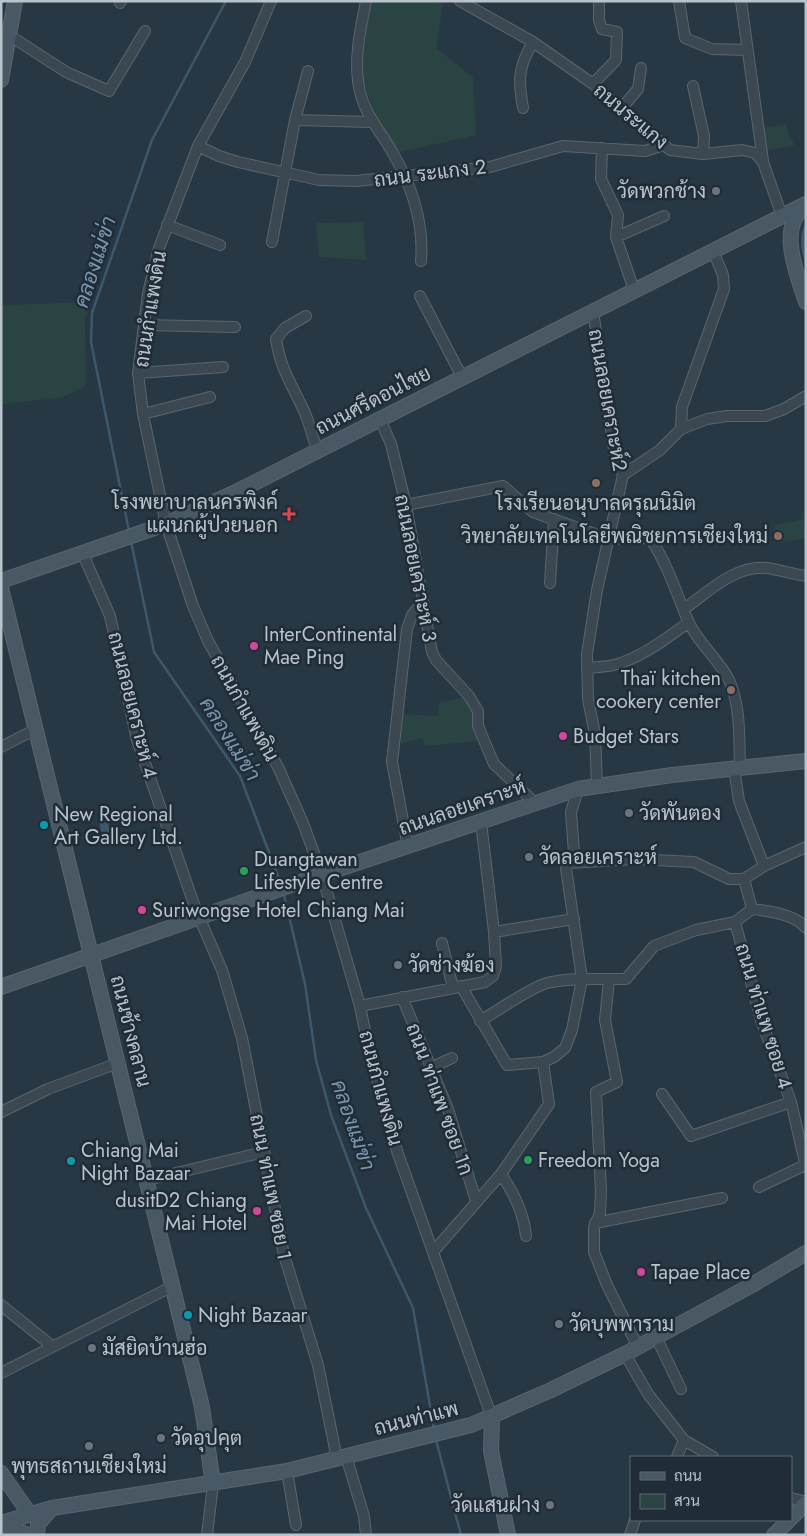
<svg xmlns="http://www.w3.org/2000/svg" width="807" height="1536" viewBox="0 0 807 1536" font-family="Jost,Sarabun,sans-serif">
  <rect width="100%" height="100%" fill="#273743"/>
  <path fill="#294443" d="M372 1H437L443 4 436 48 473 77 476 135 400 152 376 119 361 74 367 20Z
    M786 124 790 138 795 145 765 151 761 128Z
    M363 222 366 260 319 257 316 223Z
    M90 302 85 320 86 386 61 398 1 404V305Z
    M804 519 806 538 777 543 774 525Z
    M467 697 481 741 425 746 422 738 401 744V714L438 716 439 702Z"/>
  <path fill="#3d576b" d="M806 222V267C801 251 798 237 806 222Z
    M107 817 110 833 102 835 98 818Z"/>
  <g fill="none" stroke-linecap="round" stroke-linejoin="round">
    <path stroke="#3d576b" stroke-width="2.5" d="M129 531 91 342 92 313 152 140 226 1
      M131 541 154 652 240 776 281 884
      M283 891 305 984 316 1060 331 1115 366 1208 413 1308 434 1429
      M436 1440 461 1535"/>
    <defs>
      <path id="street" d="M271 1 245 62 198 146 159 248 148 293 138 373 143 414 166 524 193 606 208 641 278 767 303 823 322 875 360 1006 369 1051 397 1151 492 1418
        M366 1C360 31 353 62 360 92 366 117 382 133 394 155 412 187 424 224 421 261
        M460 1 533 42 593 84 670 150 703 154 742 150 755 153 763 162 782 216
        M679 1 685 38 712 49 746 50
        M741 1 763 161
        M120 3 121 1
        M9 35 66 72 109 91 145 31
        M593 84 616 60 617 32 602 29 599 20V1
        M693 86 704 136 703 154
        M523 108C518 80 518 67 533 42
        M621 109 638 89 641 68
        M295 120 308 71
        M198 146 219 156 238 162 319 180 356 181 490 167 563 146 645 151 664 145
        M602 148 601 179 618 215 616 237 634 290
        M167 225 220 245
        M616 237 664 216
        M272 242 295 120 371 122
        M420 296 462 377
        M593 311 615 456 623 475 597 590 587 654 588 699 595 734 597 785
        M306 316 285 328 276 339C281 371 291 382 304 411 310 423 312 438 318 451
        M144 325 235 327
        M138 373 223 367
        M143 414 210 397
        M380 419 391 444 406 505 432 652 436 660 469 696 478 711V726L494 764 535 803
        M681 429 682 407 724 289 723 275 713 251
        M623 475 660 450 681 429 707 419 727 416H765L784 409 806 396
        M406 505 503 486 533 512 609 539 647 538 652 541C668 566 677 594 688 621 698 643 720 661 729 680 741 706 739 740 740 767
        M82 552 110 616 137 740 196 910 222 970 242 1038 284 1255 318 1365 337 1459
        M550 583 554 519
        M684 609C709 591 735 565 767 568 780 570 793 574 806 576
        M587 668C596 667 606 667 614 665 641 658 667 638 689 622
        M1 747 36 729
        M734 768 739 801 764 866
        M408 847 392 762 407 629 412 615 423 602
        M569 863 634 859 694 862 729 879H744
        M752 909 744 879 764 866 806 847
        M752 909C768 911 795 914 806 928
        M735 922 761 1020 791 1102 806 1167
        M494 932 574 919
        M442 943 453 988
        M461 986 507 1065 543 1062 554 1057 565 1048 572 1030 582 979 566 868 574 853 571 812 578 789
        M402 997 448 1109 476 1201
        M360 1006 485 982 493 976 496 966 494 932 481 822
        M480 1021C498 1011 529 988 547 983 567 978 589 979 609 979
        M430 1068 452 1058
        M662 1094 691 1136 791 1102
        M1 1112 48 1089 118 1063
        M501 1174C514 1193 524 1214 526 1236
        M147 1180 264 1152
        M759 1187 805 1165
        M595 1223 722 1198
        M433 1252 501 1174 549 1104 543 1062
        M1 1305 52 1346
        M656 1337 681 1389
        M638 1347 607 1285 594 1252V1227L600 1213 601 1191 596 1092 617 1082 605 1020 609 979H626L654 946 696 930 735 922 752 909
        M625 1354 648 1394 684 1440 713 1457
        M1 1373 173 1286
        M346 1456 364 1516 366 1535
        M677 1457 684 1440
        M287 1471 296 1525
        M791 1498 806 1502
        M207 1535 213 1484
        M630 1535 635 1520"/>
      <path id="secondary" d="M1 80 15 1
        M805 207C777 226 797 275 806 302
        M1 581 166 524 238 491 806 204
        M1 588 202 1407 213 1484
        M1 987 294 884 578 789 672 775 806 761
        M492 1418 491 1451 508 1535
        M1 1473 29 1513
        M791 1518 806 1503
        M1 1523 52 1508 287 1471 471 1425 551 1390 625 1354 752 1285 806 1253
        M1 1531 15 1530 28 1535
        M37 1535 38 1524 52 1508
        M774 1535 789 1520"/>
    </defs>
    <use href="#street" stroke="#596670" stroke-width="12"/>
    <use href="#secondary" stroke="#596670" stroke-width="16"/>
    <use href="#street" stroke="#3b4852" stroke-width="10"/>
    <use href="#secondary" stroke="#495865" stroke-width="14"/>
  </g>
  <g fill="#6b7280" stroke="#202d38" stroke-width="2">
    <circle cx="716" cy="191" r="5"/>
    <circle cx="629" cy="813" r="5"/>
    <circle cx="529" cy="857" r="5"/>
    <circle cx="398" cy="965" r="5"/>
    <circle cx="559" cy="1324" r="5"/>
    <circle cx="92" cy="1348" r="5"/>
    <circle cx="161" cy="1438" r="5"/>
    <circle cx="89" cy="1446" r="5"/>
    <circle cx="550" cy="1505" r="5"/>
  </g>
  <g fill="#8d6e63" stroke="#202d38" stroke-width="2">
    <circle cx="596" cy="483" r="5"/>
    <circle cx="778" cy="536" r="5"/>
    <circle cx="731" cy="690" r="5"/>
  </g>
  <path fill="#e0444e" stroke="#202d38" stroke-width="2" d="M286.5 506.5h5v5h5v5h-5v5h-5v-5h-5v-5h5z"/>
  <g fill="#d1479c" stroke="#202d38" stroke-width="2">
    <circle cx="254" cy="646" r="5"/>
    <circle cx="563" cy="736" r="5"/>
    <circle cx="142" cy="910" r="5"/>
    <circle cx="257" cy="1211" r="5"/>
    <circle cx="641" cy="1272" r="5"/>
  </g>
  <g fill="#0f9aa8" stroke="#202d38" stroke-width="2">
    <circle cx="44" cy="825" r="5"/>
    <circle cx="71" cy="1161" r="5"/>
    <circle cx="188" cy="1315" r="5"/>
  </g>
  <g fill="#2e9e5b" stroke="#202d38" stroke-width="2">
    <circle cx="244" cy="871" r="5"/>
    <circle cx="528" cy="1160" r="5"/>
  </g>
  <g text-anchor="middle" stroke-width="5" stroke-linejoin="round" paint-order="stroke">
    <g font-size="20" fill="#b8c3cc" stroke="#202d38">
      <text transform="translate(631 116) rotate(40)" y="7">ถนนระแกง</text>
      <text transform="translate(430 173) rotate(-7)" y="7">ถนน ระแกง 2</text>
      <text transform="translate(150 309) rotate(-81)" y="7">ถนนกำแพงดิน</text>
      <text transform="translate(373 400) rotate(-27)" y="7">ถนนศรีดอนไชย</text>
      <text transform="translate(608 400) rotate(80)" y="7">ถนนลอยเคราะห์2</text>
      <text transform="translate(416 568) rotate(79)" y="7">ถนนลอยเคราะห์ 3</text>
      <text transform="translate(133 705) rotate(76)" y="7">ถนนลอยเคราะห์ 4</text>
      <text transform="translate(245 708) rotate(61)" y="7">ถนนกำแพงดิน</text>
      <text transform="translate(462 807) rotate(-19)" y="7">ถนนลอยเคราะห์</text>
      <text transform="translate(764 1016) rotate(73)" y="7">ถนน ท่าแพ ซอย 4</text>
      <text transform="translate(131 1031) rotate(76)" y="7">ถนนช้างคลาน</text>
      <text transform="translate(381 1088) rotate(75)" y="7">ถนนกำแพงดิน</text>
      <text transform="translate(440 1099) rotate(70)" y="7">ถนน ท่าแพ ซอย 1ก</text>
      <text transform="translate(271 1187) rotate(79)" y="7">ถนน ท่าแพ ซอย 1</text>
      <text transform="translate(416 1418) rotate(-14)" y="7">ถนนท่าแพ</text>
    </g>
    <g font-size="20" fill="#b8c3cc" stroke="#202d38" text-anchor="start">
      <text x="706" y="198" text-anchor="end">วัดพวกช้าง</text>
      <text x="278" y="509" text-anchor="end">โรงพยาบาลนครพิงค์<tspan x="278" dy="23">แผนกผู้ป่วยนอก</tspan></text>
      <text x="596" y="510" text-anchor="middle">โรงเรียนอนุบาลดรุณนิมิต</text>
      <text x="768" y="543" text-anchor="end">วิทยาลัยเทคโนโลยีพณิชยการเชียงใหม่</text>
      <text x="264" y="641">InterContinental<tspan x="264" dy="23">Mae Ping</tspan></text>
      <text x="721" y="685" text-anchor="end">Thaï kitchen<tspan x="721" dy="23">cookery center</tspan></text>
      <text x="573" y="743">Budget Stars</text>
      <text x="639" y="820">วัดพันตอง</text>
      <text x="54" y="821">New Regional<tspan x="54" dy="23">Art Gallery Ltd.</tspan></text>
      <text x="539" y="864">วัดลอยเคราะห์</text>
      <text x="254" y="866">Duangtawan<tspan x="254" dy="23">Lifestyle Centre</tspan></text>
      <text x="152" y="917">Suriwongse Hotel Chiang Mai</text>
      <text x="408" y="972">วัดช่างฆ้อง</text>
      <text x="81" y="1157">Chiang Mai<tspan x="81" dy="23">Night Bazaar</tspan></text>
      <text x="538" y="1167">Freedom Yoga</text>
      <text x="247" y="1207" text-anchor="end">dusitD2 Chiang<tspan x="247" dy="23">Mai Hotel</tspan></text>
      <text x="651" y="1279">Tapae Place</text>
      <text x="198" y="1322">Night Bazaar</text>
      <text x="569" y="1331">วัดบุพพาราม</text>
      <text x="102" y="1355">มัสยิดบ้านฮ่อ</text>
      <text x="171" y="1445">วัดอุปคุต</text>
      <text x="89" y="1473" text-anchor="middle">พุทธสถานเชียงใหม่</text>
      <text x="540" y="1512" text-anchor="end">วัดแสนฝาง</text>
    </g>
    <g font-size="21" font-style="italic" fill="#7997af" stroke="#202d38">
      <text transform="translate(95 262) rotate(-72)" y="7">คลองแม่ข่า</text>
      <text transform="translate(230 739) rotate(58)" y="7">คลองแม่ข่า</text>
      <text transform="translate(353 1125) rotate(71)" y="7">คลองแม่ข่า</text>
    </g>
  </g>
  <rect width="807" height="1536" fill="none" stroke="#b8c3cc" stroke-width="5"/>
  <rect x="630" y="1456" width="162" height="65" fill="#202d38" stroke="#5d6973"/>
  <rect x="640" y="1472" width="25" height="8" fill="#495865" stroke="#5d6973"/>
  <text x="674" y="1481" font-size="15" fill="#b8c3cc">ถนน</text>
  <rect x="640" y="1494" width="25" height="15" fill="#294443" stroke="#5d6973"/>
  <text x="674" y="1506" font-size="15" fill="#b8c3cc">สวน</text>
</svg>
